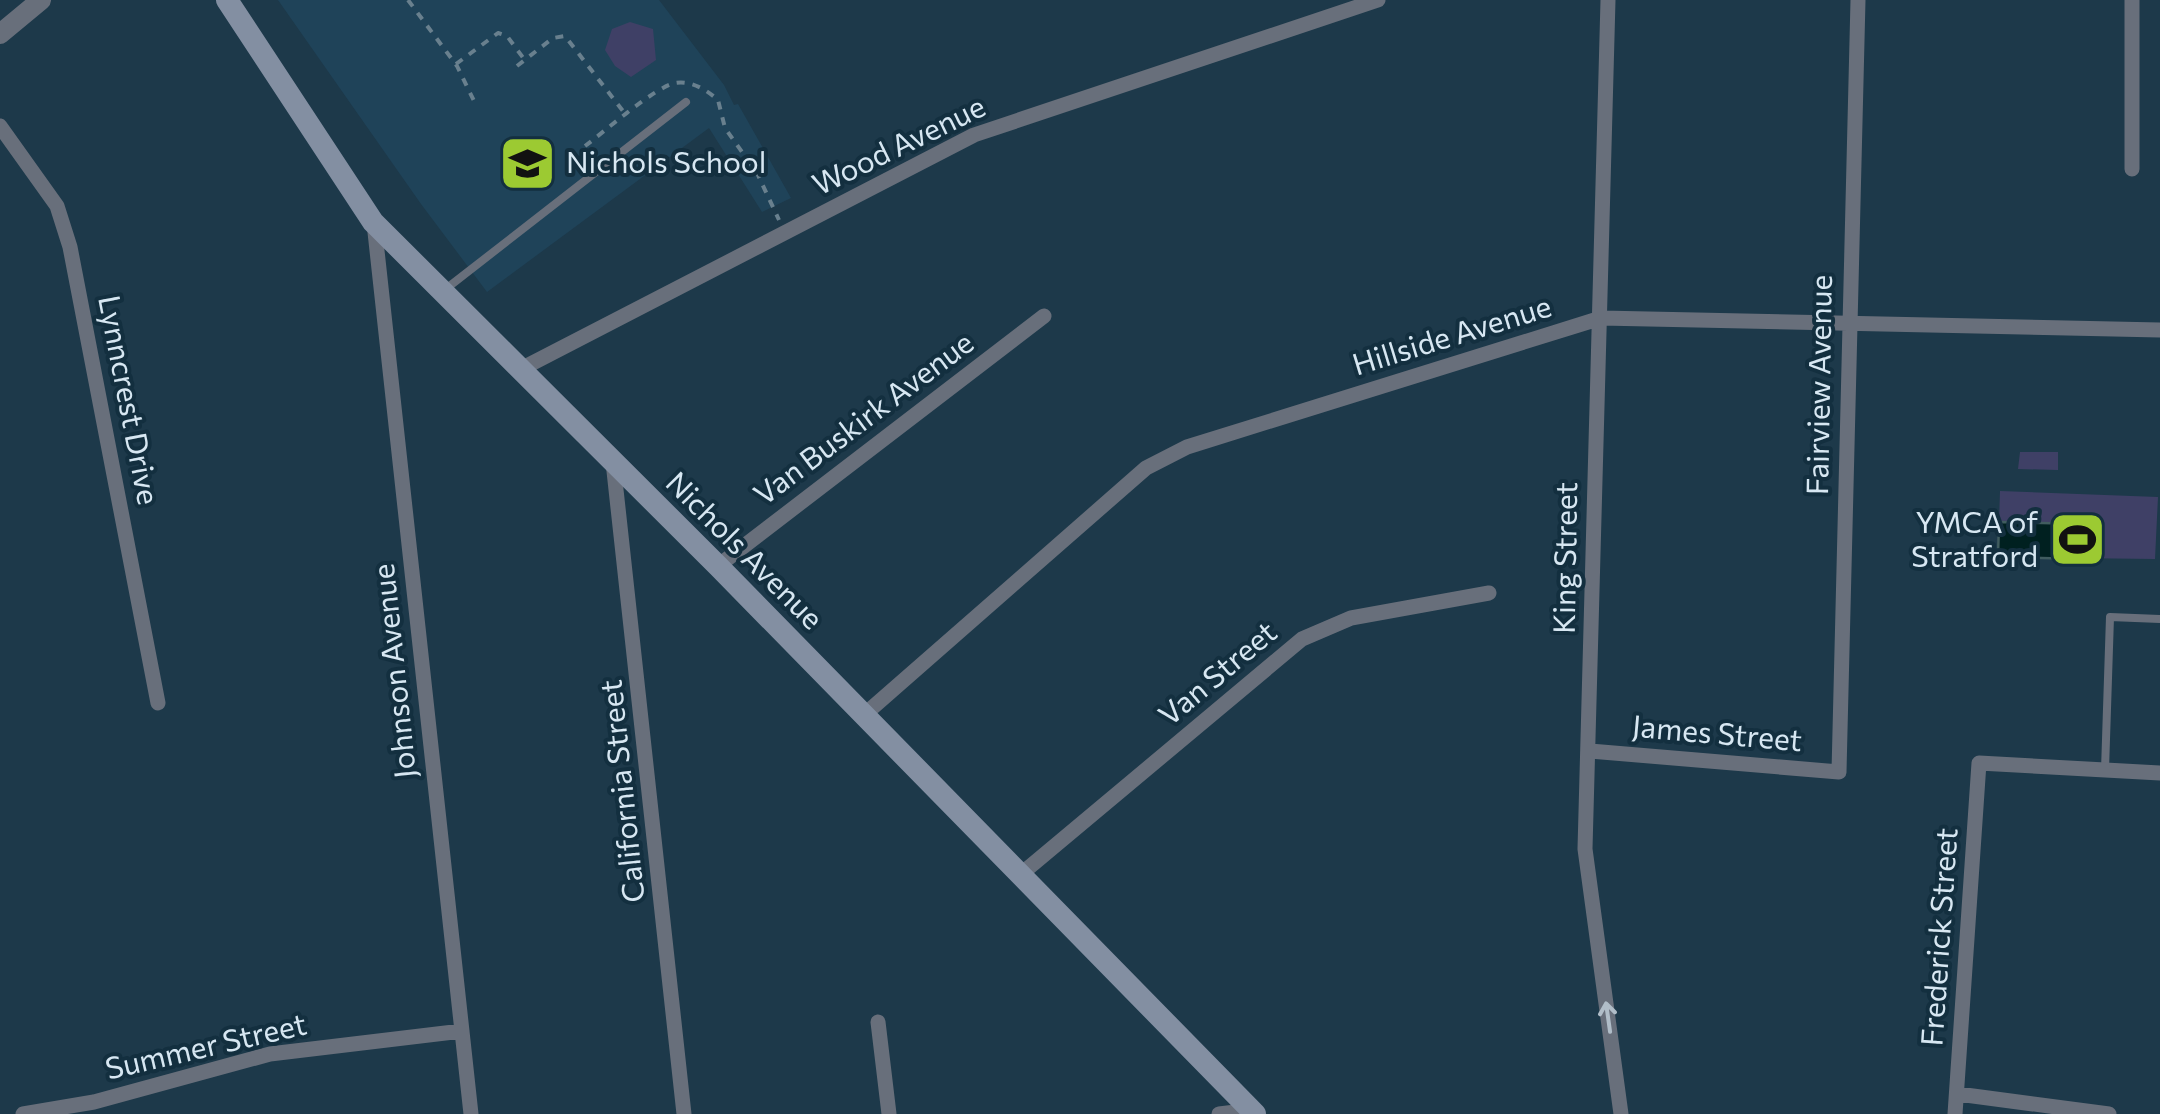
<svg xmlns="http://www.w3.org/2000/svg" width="2160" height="1114" viewBox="0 0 2160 1114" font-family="Commissioner,sans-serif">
  <rect width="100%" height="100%" fill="#1d394a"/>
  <path fill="#1f4359" d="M278 0H659L724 85 734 105 738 104 791 198 762 212 709 128 487 292 421 204Z"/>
  <path fill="#3f4066" d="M630 22 653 29 656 60 631 77 615 66 605 50 612 29Z
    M2020 452H2058V470L2018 469Z
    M2000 491 2158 497 2155 559 1998 557Z"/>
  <path fill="#002020" stroke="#405c5f" stroke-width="2.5" d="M1999 522 2080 524 2079 559 1998 557Z"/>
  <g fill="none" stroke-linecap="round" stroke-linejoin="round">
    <path stroke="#69808e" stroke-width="4" stroke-dasharray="8 8" stroke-linecap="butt" d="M408 0 457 66 475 103
      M456 64 498 33 507 36 524 59
      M517 66 553 38 565 36 626 115
      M585 146C604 132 655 87 675 83 691 80 707 90 718 100L725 128 757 173 779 220"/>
    <path stroke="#686f7b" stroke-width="8" d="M447 288 686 102
      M2105 770 2110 617 2160 619"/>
    <path stroke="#686f7b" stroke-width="15" d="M1608 0 1585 849 1621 1114
      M2132 0V169
      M0 126 57 206 70 247 158 703
      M374 223 471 1114
      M521 369 974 135 1378 0
      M613 462 684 1114
      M718 566 1044 316
      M864 715 1146 468 1187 447 1601 318 2160 330
      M1590 751 1839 772 1858 0
      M1020 875 1302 639 1351 618 1489 593
      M878 1022 889 1114
      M1958 1094 2109 1114
      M23 1114 94 1102 270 1054 462 1031
      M1219 1114 1252 1110
      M1955 1114 1979 763 2160 773"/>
    <path stroke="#686f7b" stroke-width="20" d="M0 34 41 0"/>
    <path stroke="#838fa2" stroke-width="22" d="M227 0 373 222 718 566 1255 1114"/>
  </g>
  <defs><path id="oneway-shaft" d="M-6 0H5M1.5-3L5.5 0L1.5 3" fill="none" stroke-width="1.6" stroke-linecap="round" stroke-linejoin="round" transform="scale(2.5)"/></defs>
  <use stroke="#b0bdc8" href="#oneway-shaft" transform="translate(1608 1017) rotate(-98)"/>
  <defs>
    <symbol id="school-square" viewBox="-11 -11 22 22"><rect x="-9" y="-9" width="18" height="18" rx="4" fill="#9cca32" stroke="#132f3f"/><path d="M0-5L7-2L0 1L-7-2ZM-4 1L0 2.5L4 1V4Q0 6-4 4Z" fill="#111"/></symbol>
    <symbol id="stadium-square" viewBox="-11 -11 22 22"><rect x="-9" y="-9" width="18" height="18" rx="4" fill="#9cca32" stroke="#132f3f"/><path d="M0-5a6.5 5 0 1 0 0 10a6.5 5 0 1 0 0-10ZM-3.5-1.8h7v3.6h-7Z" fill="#111"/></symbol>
  </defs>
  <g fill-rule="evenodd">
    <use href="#school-square" x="496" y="132" width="63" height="63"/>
    <use href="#stadium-square" x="2046" y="508" width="63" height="63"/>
  </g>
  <g text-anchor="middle" stroke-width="8" stroke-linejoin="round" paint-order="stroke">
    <g font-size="30" fill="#d7e7f2" stroke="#132f3f">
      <text transform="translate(899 146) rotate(-26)" y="10">Wood Avenue</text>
      <text transform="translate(1452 336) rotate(-17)" y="10">Hillside Avenue</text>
      <text transform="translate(1820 385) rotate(-89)" y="10">Fairview Avenue</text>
      <text transform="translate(128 400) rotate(79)" y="10">Lynncrest Drive</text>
      <text transform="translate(864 419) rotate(-37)" y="10">Van Buskirk Avenue</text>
      <text transform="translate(744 551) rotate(45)" y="10">Nichols Avenue</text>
      <text transform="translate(1566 558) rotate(-89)" y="10">King Street</text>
      <text transform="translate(395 671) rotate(-96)" y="10">Johnson Avenue</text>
      <text transform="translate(1218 674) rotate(-40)" y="10">Van Street</text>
      <text transform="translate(1717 734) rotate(5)" y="10">James Street</text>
      <text transform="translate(623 791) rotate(-96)" y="10">California Street</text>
      <text transform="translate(1940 937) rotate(-86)" y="10">Frederick Street</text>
      <text transform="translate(206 1047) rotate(-13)" y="10">Summer Street</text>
    </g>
    <g font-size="30" fill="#d7e7f2" stroke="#132f3f" text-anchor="start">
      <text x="566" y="173">Nichols School</text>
      <text x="2038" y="533" text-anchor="end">YMCA of<tspan x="2038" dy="34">Stratford</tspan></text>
    </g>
  </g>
</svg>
